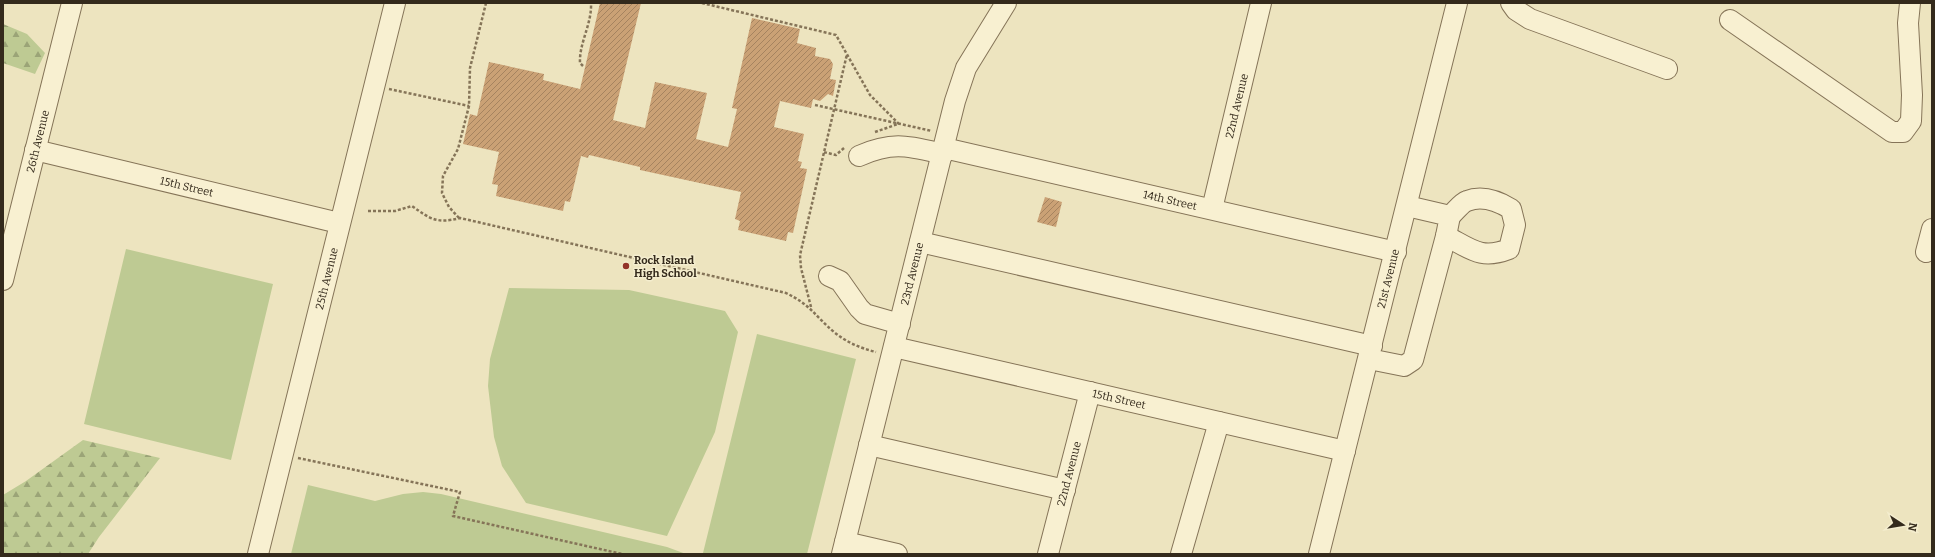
<svg xmlns="http://www.w3.org/2000/svg" width="1935" height="557" viewBox="0 0 1935 557" font-family="Bitter,serif">
<style>
.green{fill:#beca93}
.forest{fill:url(#forest-firs)}
.building{fill:url(#building-hatch)}
.lines{fill:none;stroke-linecap:round;stroke-linejoin:round}
.minor-casing{stroke:#857458;stroke-width:22}
.path{stroke:#857458;stroke-width:2.5;stroke-dasharray:3 2;stroke-linecap:butt}
.minor{stroke:#f8f0d1;stroke-width:20}
.poi-dot{fill:#933329;stroke:#f4edce;stroke-width:1.5}
.labels{text-anchor:middle;stroke-width:3;stroke-linejoin:round;paint-order:stroke}
.street-label{font-size:11px;fill:#342a1c;stroke:#f4edce}
.poi-label{font-size:11px;font-weight:bold;fill:#342a1c;stroke:#f4edce;text-anchor:start}
</style>
<defs>
<pattern id="forest-firs" width="22" height="20" patternUnits="userSpaceOnUse"><rect width="22" height="20" fill="#beca93"/><path d="M5 1l3.5 6h-7zM16 11l3.5 6h-7z" fill="#9ba477"/></pattern>
<pattern id="building-hatch" width="6" height="6" patternUnits="userSpaceOnUse"><rect width="6" height="6" fill="#caa175"/><path d="M-1 1l2-2M0 6l6-6M5 7l2-2" fill="none" stroke="#a5835f"/></pattern>
</defs>
<rect width="100%" height="100%" fill="#ede4bf"/>
<path class="green" d="M126,249L273,284L231,460L84,424Z
M509,288L629,290L725,311L738,332L715,432L667,536L526,503L502,466L494,437L488,386L490,359Z
M757,334L856,359L807,554H709L703,553Z
M308,485L375,501L403,494L423,492L441,494L667,547L686,554H291Z"/>
<path class="forest" d="M3,24L27,34L45,53L35,74L3,63Z
M83,440L160,458L99,537L88,554H3V495L26,481Z"/>
<path class="building" d="M600,3H641L613,120L645,128L655,82L707,93L696,139L728,147L737,109L732,108L752,18L800,29L797,43L816,48L815,56L830,59L833,64L830,79L836,80L833,96L828,94L820,101L813,99L811,108L780,101L774,127L804,134L798,161L802,162L800,168L807,169L793,233L788,232L786,241L738,230L740,221L735,219L741,192L640,170V167L589,155L588,158L581,156L570,202L565,201L563,211L496,196L498,185L492,184L499,152L463,144L470,114L477,116L489,62L544,74L543,80L580,89Z
M1045,197L1062,202L1056,227L1037,222Z"/>
<g class="lines">
<g class="minor-casing">
<g id="minor">
<path d="M1511,3L1516,10L1530,19L1667,69"/>
<path d="M1730,20L1892,132H1903L1911,121L1912,95L1908,23L1910,3"/>
<path id="s1" d="M944,148L1396,252"/>
<path id="s2" d="M35,150L339,223"/>
<path d="M859,156C893,141 908,146 943,154"/>
<path id="s3" d="M1212,209L1261,3"/>
<path d="M1446,236C1471,249 1481,260 1509,249L1515,225L1511,209C1498,201 1482,195 1467,201C1461,203 1455,212 1450,216"/>
<path d="M920,242L1372,346"/>
<path d="M1926,252L1932,229"/>
<path d="M829,276L840,281L859,308L865,314L900,324"/>
<path id="s4" d="M3,280L72,3"/>
<path id="s5" d="M894,347L1345,451"/>
<path d="M1369,359L1404,366L1413,360L1446,236L1450,216L1407,206"/>
<path d="M869,445L1065,490"/>
<path d="M845,542L897,554"/>
<path id="s6" d="M258,554L395,3"/>
<path id="s7" d="M842,554L955,101L966,68L1006,3"/>
<path id="s8" d="M1048,554L1090,392"/>
<path d="M1181,554L1219,422"/>
<path id="s9" d="M1319,554L1457,3"/>
</g>
</g>
<path class="path" d="M702,3L836,35L870,95L899,124
M583,66L580,63C579,43 592,24 591,3
M389,89L469,106
M815,105L932,131
M875,132L898,124
M824,152L836,155L844,148
M368,211H395L412,206C430,219 437,224 460,218L786,293C811,305 815,316 834,332C846,342 860,348 876,352
M459,218L449,207L442,193L443,176L458,149L469,106L470,68L486,3
M811,307L801,268L800,255L847,54
M298,458L460,492L453,516L622,554"/>
<use href="#minor" class="minor"/>
</g>
<circle class="poi-dot" cx="626" cy="266" r="4"/>
<g class="labels">
<g class="street-label">
<text dy="4" stroke="none"><textPath href="#s3" startOffset="106">22nd Avenue</textPath></text>
<text dy="4" stroke="none"><textPath href="#s4" startOffset="143">26th Avenue</textPath></text>
<text dy="4" stroke="none"><textPath href="#s2" startOffset="156">15th Street</textPath></text>
<text dy="4" stroke="none"><textPath href="#s1" startOffset="232">14th Street</textPath></text>
<text dy="4" stroke="none"><textPath href="#s7" startOffset="289">23rd Avenue</textPath></text>
<text dy="4" stroke="none"><textPath href="#s6" startOffset="284">25th Avenue</textPath></text>
<text dy="4" stroke="none"><textPath href="#s9" startOffset="284">21st Avenue</textPath></text>
<text dy="4" stroke="none"><textPath href="#s5" startOffset="231">15th Street</textPath></text>
<text dy="4" stroke="none"><textPath href="#s8" startOffset="83">22nd Avenue</textPath></text>
</g>
<g class="poi-label">
<text x="634" y="264">Rock Island<tspan x="634" dy="13">High School</tspan></text>
</g>
</g>
<rect width="1935" height="557" fill="none" stroke="#342a1c" stroke-width="8"/>
<g transform="translate(1903 525) rotate(102)" stroke="#f4edce" stroke-width="3" paint-order="stroke">
<path d="M0-3L7 15L0 10L-7 15Z" fill="#342a1c"/>
<text y="-6" font-size="11" font-weight="bold" text-anchor="middle" fill="#342a1c">N</text>
</g>
</svg>
